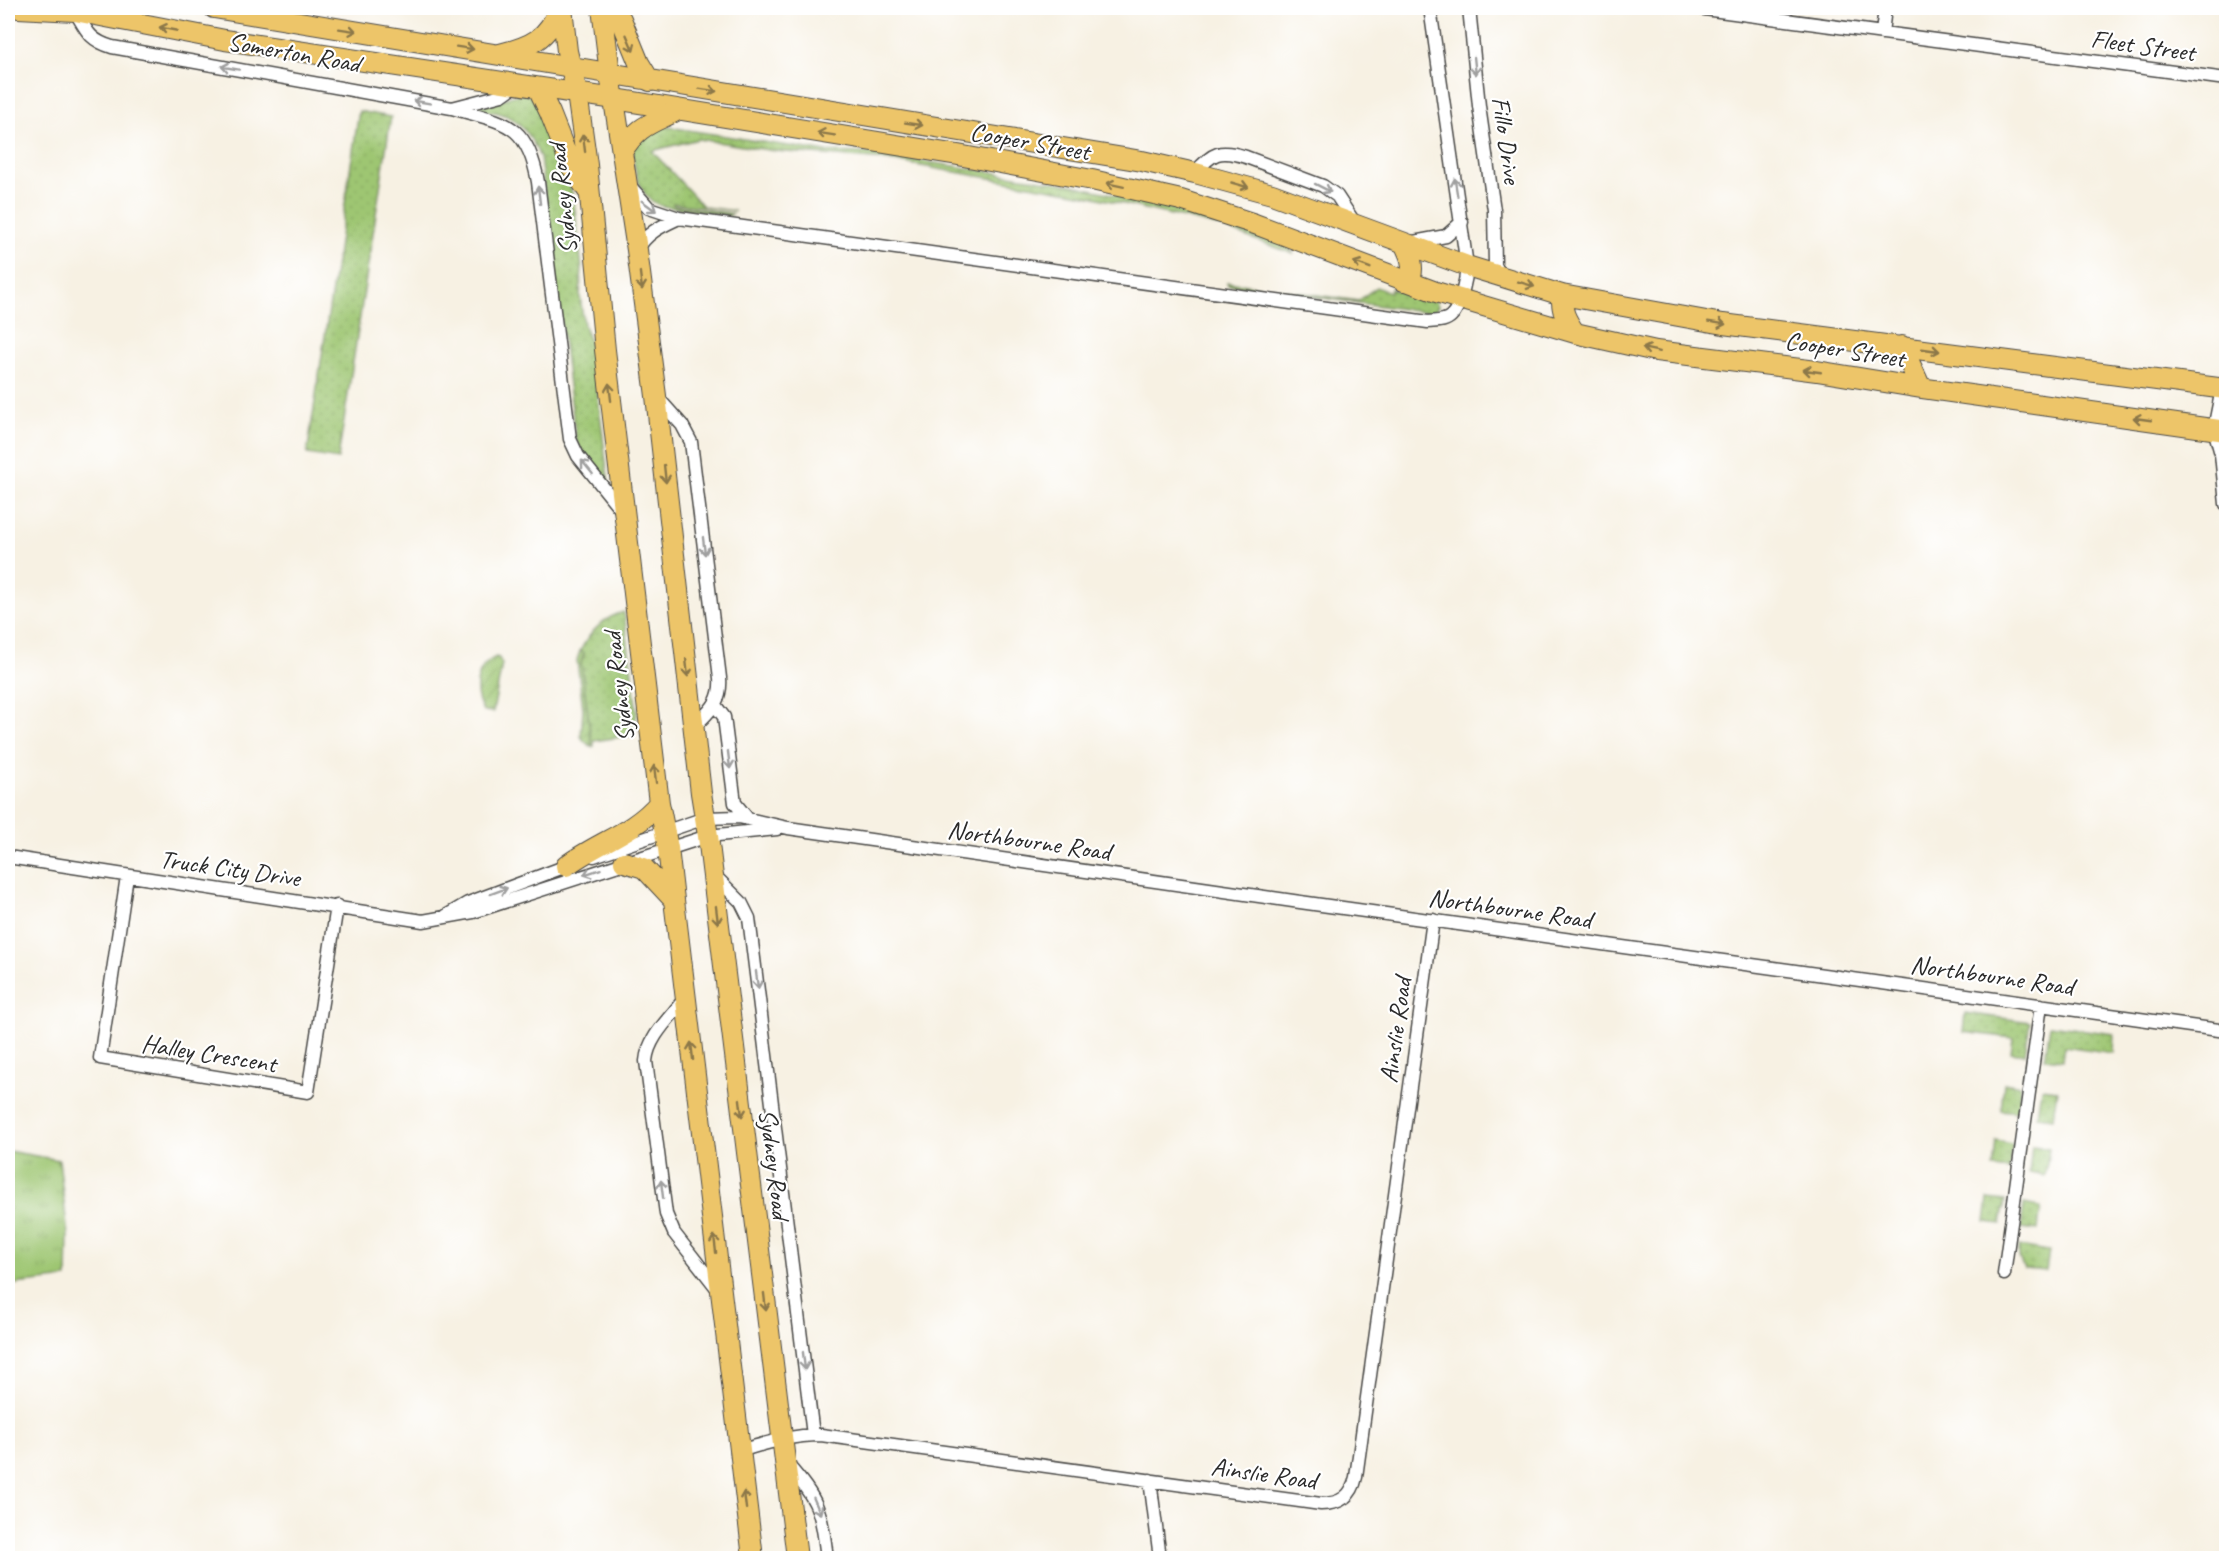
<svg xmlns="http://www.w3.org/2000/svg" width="2234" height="1566" viewBox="0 0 2234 1566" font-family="Caveat,sans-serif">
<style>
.grass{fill:url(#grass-dots);stroke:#64784e;stroke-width:1.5}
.park{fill:url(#park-tufts);stroke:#64784e;stroke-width:1.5}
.garden{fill:url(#garden-furrows);stroke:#64784e;stroke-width:1.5}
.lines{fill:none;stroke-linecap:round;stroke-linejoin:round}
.minor-casing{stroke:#4a4947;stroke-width:15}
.primary-casing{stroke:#4a4947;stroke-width:22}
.trunk-casing{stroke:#4a4947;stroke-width:22}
.minor{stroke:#fff;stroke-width:12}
.primary{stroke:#edc569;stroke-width:20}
.trunk{stroke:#edc569;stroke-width:20}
.oneway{stroke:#8c784a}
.oneway2{stroke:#a0a0a0}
.labels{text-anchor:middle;stroke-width:4.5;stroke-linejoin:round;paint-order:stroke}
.street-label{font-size:26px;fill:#2b2b2b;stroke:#fff}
</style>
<defs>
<pattern id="grass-dots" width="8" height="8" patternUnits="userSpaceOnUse" patternTransform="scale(1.5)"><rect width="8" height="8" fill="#9ec672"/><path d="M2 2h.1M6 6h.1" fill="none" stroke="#88aa63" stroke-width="1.8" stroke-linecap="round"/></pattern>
<pattern id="park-tufts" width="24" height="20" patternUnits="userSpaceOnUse" patternTransform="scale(1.5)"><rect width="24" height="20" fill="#9ec672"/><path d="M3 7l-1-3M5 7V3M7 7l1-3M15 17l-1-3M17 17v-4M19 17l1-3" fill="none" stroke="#88aa63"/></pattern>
<pattern id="garden-furrows" width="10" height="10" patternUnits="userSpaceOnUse" patternTransform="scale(1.5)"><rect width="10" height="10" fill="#9ec672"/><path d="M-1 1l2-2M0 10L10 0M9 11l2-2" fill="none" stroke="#88aa63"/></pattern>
</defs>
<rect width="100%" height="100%" fill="#fff"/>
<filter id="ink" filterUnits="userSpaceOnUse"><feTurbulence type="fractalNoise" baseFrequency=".0167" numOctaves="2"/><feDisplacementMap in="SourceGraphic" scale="12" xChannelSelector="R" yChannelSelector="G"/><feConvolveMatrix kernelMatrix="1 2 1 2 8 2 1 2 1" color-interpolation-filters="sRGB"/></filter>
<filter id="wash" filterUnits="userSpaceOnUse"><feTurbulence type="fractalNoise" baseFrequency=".008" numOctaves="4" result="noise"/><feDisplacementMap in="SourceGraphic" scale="24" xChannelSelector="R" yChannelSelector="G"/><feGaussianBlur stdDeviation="1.35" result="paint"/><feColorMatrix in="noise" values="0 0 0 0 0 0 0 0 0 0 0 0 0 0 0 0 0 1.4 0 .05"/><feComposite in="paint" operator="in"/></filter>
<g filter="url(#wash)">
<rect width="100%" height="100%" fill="#f7f1e3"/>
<path class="grass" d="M519,94L529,95L535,99L551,128L573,196L582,268L580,296L584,325L592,348L609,486L580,451L576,439L540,158C533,139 520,119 499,113C490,111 480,112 471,109Z
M359,111L391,117L338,459L307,454Z
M663,126L827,152L872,153L1073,185L1174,208L1286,245L1294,254L1218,226L1086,195L887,160L775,151L698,139L652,151L704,207L735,211L673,203V205L732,214L729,216L662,206C637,199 632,162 633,140Z
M1227,282L1358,301L1376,287L1390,292L1391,289L1423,296L1436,301L1438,306L1434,312H1426L1228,285Z
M624,612L637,712L634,735L594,741V746L592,747L581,663L584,653L580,651C590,632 603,617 624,612Z
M1965,1013L2030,1022L2025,1054L2011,1052L2013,1038L1963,1032Z
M2050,1025L2114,1034L2113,1053L2064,1046L2062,1060L2045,1058Z
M2004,1083L2021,1086L2017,1112L2001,1110Z
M2041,1088L2057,1090L2053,1118L2037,1116Z
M1996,1141L2012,1144L2009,1170L1993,1168Z
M2032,1146L2049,1148L2045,1176L2029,1173Z
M1988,1199L2005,1201L2001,1224L1985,1222Z
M2024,1204L2041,1207L2038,1230L2021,1228Z
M2019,1246L2049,1251L2046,1271L2024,1269L2019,1257Z"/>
<path class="park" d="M8,1151L59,1160L68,1235L67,1278L8,1285Z"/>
<path class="garden" d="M580,651L584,653L581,663L592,747L584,741L581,736L583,709L577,660Z
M496,657L499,658L502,664L493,712L483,711C473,692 474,667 496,657Z"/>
</g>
<g filter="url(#ink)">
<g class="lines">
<g class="minor-casing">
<path id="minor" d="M1469,8L1479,106L1494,210L1495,265L1501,276
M1697,8L2226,79
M75,11C87,31 89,40 112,47L452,108L502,95L516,85
M1882,33L1885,8
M452,108C504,123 527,121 538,182L570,439L578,456L623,512
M1195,173C1212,152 1220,149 1246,157L1323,186L1337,196L1356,225
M629,185L649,208L679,218L1428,322C1436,321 1445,322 1451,316C1461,307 1466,279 1467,266L1430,8
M1408,243L1446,236L1462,222
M637,250C647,232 662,226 679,218
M2222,389L2214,429L2221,454L2226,504
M657,397L682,425L691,442L720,678C722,703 709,711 693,728
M715,705L724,717L735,803L748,819
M594,856L705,818L739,817L788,828L1300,902L2226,1031
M8,857L423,921L473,912L708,836L777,829
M127,876L100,1058L308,1092L337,906
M715,876L741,902L749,918L813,1435
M446,916L468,903L572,864
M685,998C671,1017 648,1037 646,1061L666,1214L674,1233L720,1292
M2004,1274L2041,1005
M739,1451C767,1443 792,1435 821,1435L1321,1504C1341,1504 1352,1496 1356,1477L1433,920
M786,1463C819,1501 821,1509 827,1558
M1150,1480L1160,1558"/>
</g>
<g class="primary-casing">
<path id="primary" d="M18,8L75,11L225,40L615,99L958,155L1092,180L1181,200L1255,224L1436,292L1575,333L1656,351L1817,371L1921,388L2226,431
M214,8L1142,161L1195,173L1272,194L1467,266L1562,295L1723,324L2226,389
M1404,243C1410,255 1414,264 1411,277L1404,281
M1562,295C1561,311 1566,320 1575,333
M1902,346L1921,388"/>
</g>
<g class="trunk-casing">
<path id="trunk" d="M562,8L567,51L577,93L587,165L605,350L659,803L668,848L674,900L753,1558
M602,8L610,74L637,250L656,396L701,793L708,836L797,1558
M608,8L621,19L639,63L650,81
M500,54C532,46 547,39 560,8
M538,88L550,113L571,166L588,191
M622,152C638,125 651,124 678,110
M624,862L644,868L674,900
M566,866C596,843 634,833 659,803"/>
</g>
<use href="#minor" class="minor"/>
<use href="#primary" class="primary"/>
<use href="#trunk" class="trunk"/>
</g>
<defs><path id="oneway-shaft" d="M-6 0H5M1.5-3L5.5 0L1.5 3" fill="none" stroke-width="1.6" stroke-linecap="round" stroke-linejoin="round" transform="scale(1.5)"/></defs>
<g class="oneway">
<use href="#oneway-shaft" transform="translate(168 29) rotate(-169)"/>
<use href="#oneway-shaft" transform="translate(348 30) rotate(9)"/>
<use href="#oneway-shaft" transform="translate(630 43) rotate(67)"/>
<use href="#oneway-shaft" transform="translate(465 48) rotate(9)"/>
<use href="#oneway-shaft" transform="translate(708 90) rotate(9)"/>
<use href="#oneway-shaft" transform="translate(914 124) rotate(9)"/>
<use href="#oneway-shaft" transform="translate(826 134) rotate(-171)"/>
<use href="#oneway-shaft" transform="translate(584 143) rotate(-97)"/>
<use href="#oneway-shaft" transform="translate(1115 185) rotate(-168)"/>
<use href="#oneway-shaft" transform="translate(1240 185) rotate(16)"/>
<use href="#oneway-shaft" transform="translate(1362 265) rotate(-159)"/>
<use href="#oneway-shaft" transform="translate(641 281) rotate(83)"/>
<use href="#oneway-shaft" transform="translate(1526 284) rotate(17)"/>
<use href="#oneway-shaft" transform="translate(1717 323) rotate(9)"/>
<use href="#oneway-shaft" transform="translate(1651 350) rotate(-168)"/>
<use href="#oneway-shaft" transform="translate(1931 350) rotate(8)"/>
<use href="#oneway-shaft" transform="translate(1812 371) rotate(-172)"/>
<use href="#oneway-shaft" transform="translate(610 392) rotate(-97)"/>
<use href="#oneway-shaft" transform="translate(2142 419) rotate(-172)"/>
<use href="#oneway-shaft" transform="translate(665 474) rotate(84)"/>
<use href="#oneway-shaft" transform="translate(687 668) rotate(84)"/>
<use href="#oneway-shaft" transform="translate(655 774) rotate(-97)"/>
<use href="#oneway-shaft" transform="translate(717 915) rotate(83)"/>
<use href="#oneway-shaft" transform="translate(692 1051) rotate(-97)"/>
<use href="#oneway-shaft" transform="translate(741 1108) rotate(83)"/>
<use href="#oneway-shaft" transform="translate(715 1244) rotate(-97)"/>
<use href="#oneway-shaft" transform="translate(765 1302) rotate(83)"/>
<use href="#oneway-shaft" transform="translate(745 1500) rotate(-97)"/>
</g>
<g class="oneway2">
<use href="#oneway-shaft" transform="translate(1475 66) rotate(84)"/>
<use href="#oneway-shaft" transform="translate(230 68) rotate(-170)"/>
<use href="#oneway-shaft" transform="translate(422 102) rotate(-170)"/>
<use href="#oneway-shaft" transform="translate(1456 187) rotate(-99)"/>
<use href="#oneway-shaft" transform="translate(1323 188) rotate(27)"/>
<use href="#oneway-shaft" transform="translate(539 195) rotate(-97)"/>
<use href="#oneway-shaft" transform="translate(649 206) rotate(36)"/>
<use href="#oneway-shaft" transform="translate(587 467) rotate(-129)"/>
<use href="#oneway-shaft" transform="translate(704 546) rotate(83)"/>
<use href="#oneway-shaft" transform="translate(729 760) rotate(83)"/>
<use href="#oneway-shaft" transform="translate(592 872) rotate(162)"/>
<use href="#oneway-shaft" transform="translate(499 891) rotate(-20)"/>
<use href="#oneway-shaft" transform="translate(757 980) rotate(83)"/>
<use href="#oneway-shaft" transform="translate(662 1189) rotate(-97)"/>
<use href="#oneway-shaft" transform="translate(804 1361) rotate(83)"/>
<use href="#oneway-shaft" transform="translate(817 1506) rotate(67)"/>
</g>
</g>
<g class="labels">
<g class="street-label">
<text transform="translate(2143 45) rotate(8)" y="9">Fleet Street</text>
<text transform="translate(294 52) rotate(10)" y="9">Somerton Road</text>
<text transform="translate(1507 140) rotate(82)" y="9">Fillo Drive</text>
<text transform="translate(1030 141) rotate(10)" y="9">Cooper Street</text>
<text transform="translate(562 199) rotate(-96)" y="9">Sydney Road</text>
<text transform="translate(1845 349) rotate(9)" y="9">Cooper Street</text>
<text transform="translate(618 687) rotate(-97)" y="9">Sydney Road</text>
<text transform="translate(1029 840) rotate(8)" y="9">Northbourne Road</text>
<text transform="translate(230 868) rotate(8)" y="9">Truck City Drive</text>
<text transform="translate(1510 908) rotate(8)" y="9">Northbourne Road</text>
<text transform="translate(1992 975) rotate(8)" y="9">Northbourne Road</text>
<text transform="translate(1395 1030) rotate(-82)" y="9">Ainslie Road</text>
<text transform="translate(209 1053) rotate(9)" y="9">Halley Crescent</text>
<text transform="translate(775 1164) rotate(83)" y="9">Sydney Road</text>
<text transform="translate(1264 1473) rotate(8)" y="9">Ainslie Road</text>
</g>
</g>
<rect width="2234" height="1566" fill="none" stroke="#fff" stroke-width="30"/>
</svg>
